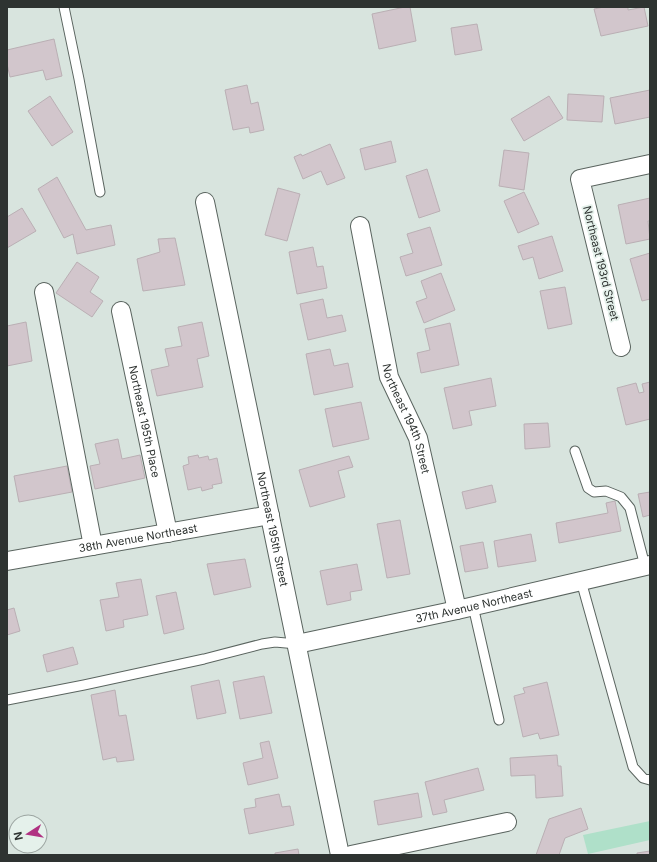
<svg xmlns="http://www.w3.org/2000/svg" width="657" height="862" viewBox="0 0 657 862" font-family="Inter,sans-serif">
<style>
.green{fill:#afe0c9}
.building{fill:#d2c6cc;stroke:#baafb4}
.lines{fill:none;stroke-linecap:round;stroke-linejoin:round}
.lane-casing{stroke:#5a645f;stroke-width:11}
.street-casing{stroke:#5a645f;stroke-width:20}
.lane{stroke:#fff;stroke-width:9}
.street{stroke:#fff;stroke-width:18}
.labels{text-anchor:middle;stroke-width:3.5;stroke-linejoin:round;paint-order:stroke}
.street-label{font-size:11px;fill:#2e3331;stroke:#e5f1eb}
</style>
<rect width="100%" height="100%" fill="#d8e4de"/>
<path class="green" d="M650,821V840L588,854L583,835Z"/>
<path class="building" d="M405,7H410L416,41L379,49L372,14Z
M604,7H628V10L644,7L648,26L601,36L594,9Z
M477,24L482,50L455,55L451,28Z
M54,39L62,76L46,80L43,70L10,77L7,64V50Z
M247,85L251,104L258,102L264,130L250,133L249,127L233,130L225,90Z
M650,90V117L615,124L610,98Z
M568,94L604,96L602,122L567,120Z
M50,96L73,132L52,146L28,111Z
M549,96L563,118L524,141L511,119Z
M391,141L396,162L365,170L360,149Z
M330,144L345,178L327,185L321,171L303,179L294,157L301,154L302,156Z
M504,150L529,153L524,190L499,186Z
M427,169L440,211L419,218L406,176Z
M57,177L86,230L111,225L115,245L77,254L73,234L64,238L38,189Z
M278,188L300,194L287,241L265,235Z
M524,192L539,224L518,233L504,201Z
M650,198V221H648L650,239L626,244L618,205Z
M22,208L36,231L7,248V217Z
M430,227L442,265L406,276L400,257L413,253L407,234Z
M552,236L563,271L539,279L533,257L523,260L518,246Z
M175,238L185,285L143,291L137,259L160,252L158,239Z
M313,247L317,267L323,266L327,288L297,294L289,252Z
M650,253V299L642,301L630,259Z
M77,262L99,277L90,292L103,301L92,317L56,293Z
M441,273L455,310L424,323L416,302L427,298L421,281Z
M565,287L572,324L548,329L540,291Z
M323,299L327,318L342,315L346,331L308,340L300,304Z
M26,322L32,361L7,366V326Z
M202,322L209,356L197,359L203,387L157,396L151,370L169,366L165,349L182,346L178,327Z
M450,323L459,365L421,373L417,353L430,350L425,329Z
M330,349L334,366L348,363L353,387L314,395L306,354Z
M491,378L496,406L469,411L472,425L453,429L444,388Z
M650,382V419L626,425L617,388L636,383L639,393L644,392L642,384Z
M361,402L369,439L333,447L325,409Z
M548,423L550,447L525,449L524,424Z
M118,439L122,459L140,455L145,478L95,489L90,466L100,464L95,444Z
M198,455L199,458L208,456L209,460L217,458L222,483L212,485L213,488L202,491L201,487L188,490L183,466L189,464L188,457Z
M349,456L353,467L338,471L345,497L310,507L299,470Z
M67,466L72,492L19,502L14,476Z
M492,485L496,502L466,509L462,492Z
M650,492V515L643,517L638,494Z
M615,501L621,531L559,543L556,523L608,513L606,503Z
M400,520L410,574L387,578L377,524Z
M531,534L536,561L498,567L494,541Z
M483,542L488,568L465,572L460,546Z
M245,559L251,587L214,595L207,564Z
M357,564L362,590L350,592L351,600L327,605L320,571Z
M141,579L148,615L123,620L124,627L106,631L100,600L119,597L116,583Z
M176,592L184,629L164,634L156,596Z
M14,608L20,631L7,635V610Z
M73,647L78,664L47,672L43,655Z
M264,676L272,713L240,719L233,682Z
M219,680L226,713L197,719L191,686Z
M547,682L559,735L540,739L538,733L523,737L514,696L525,693L523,688Z
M115,690L119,716L126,715L134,760L117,762L116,757L103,760L91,695Z
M269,741L278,778L248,785L243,763L263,758L260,743Z
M557,755L558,766H561L563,796L536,798L535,775L511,776L510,758Z
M478,768L484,790L444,800L447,812L433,815L425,782Z
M418,793L422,817L378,825L374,801Z
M279,794L282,807L290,806L294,825L249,834L244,809L256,807L255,799Z
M581,808L588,829L565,838L559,855H536L549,819Z
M298,849L299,855H275V853Z
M650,851V855H637V853Z"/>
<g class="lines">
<g class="lane-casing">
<path id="lane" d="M64,7L79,79L100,192
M575,451L588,488L594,492L606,491L621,497L630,508L645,566
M581,581L633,767L643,778L650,780
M473,606L499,720
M7,700L84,685L204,659L262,644L275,642L297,644"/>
</g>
<g class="street-casing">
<g id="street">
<path id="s1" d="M205,202L340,855"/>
<path id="s2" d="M360,226L389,377L418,438L457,610"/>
<path d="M44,292L93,546"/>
<path id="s3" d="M121,311L168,533"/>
<path d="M621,347L580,179L650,164"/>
<path id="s4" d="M7,561L270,515"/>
<path id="s5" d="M297,644L457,610L650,565"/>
<path d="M351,855L507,822"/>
</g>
</g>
<use href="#lane" class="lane"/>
<use href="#street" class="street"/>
</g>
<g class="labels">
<g class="street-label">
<text transform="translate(601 263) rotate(76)" y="4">Northeast 193rd Street</text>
<text dy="4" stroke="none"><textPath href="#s2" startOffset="199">Northeast 194th Street</textPath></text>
<text dy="4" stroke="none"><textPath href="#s3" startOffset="113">Northeast 195th Place</textPath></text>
<text dy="4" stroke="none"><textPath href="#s1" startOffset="334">Northeast 195th Street</textPath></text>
<text dy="4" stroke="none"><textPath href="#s4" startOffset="133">38th Avenue Northeast</textPath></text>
<text dy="4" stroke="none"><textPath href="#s5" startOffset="181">37th Avenue Northeast</textPath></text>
</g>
</g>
<rect width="657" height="862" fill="none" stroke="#2e3331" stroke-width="16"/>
<g transform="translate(28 834) rotate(258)"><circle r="19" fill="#e5f1eb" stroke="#9ca5a1"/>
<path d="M0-3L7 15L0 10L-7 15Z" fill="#b03282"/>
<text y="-6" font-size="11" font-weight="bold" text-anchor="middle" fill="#2e3331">N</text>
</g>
</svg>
